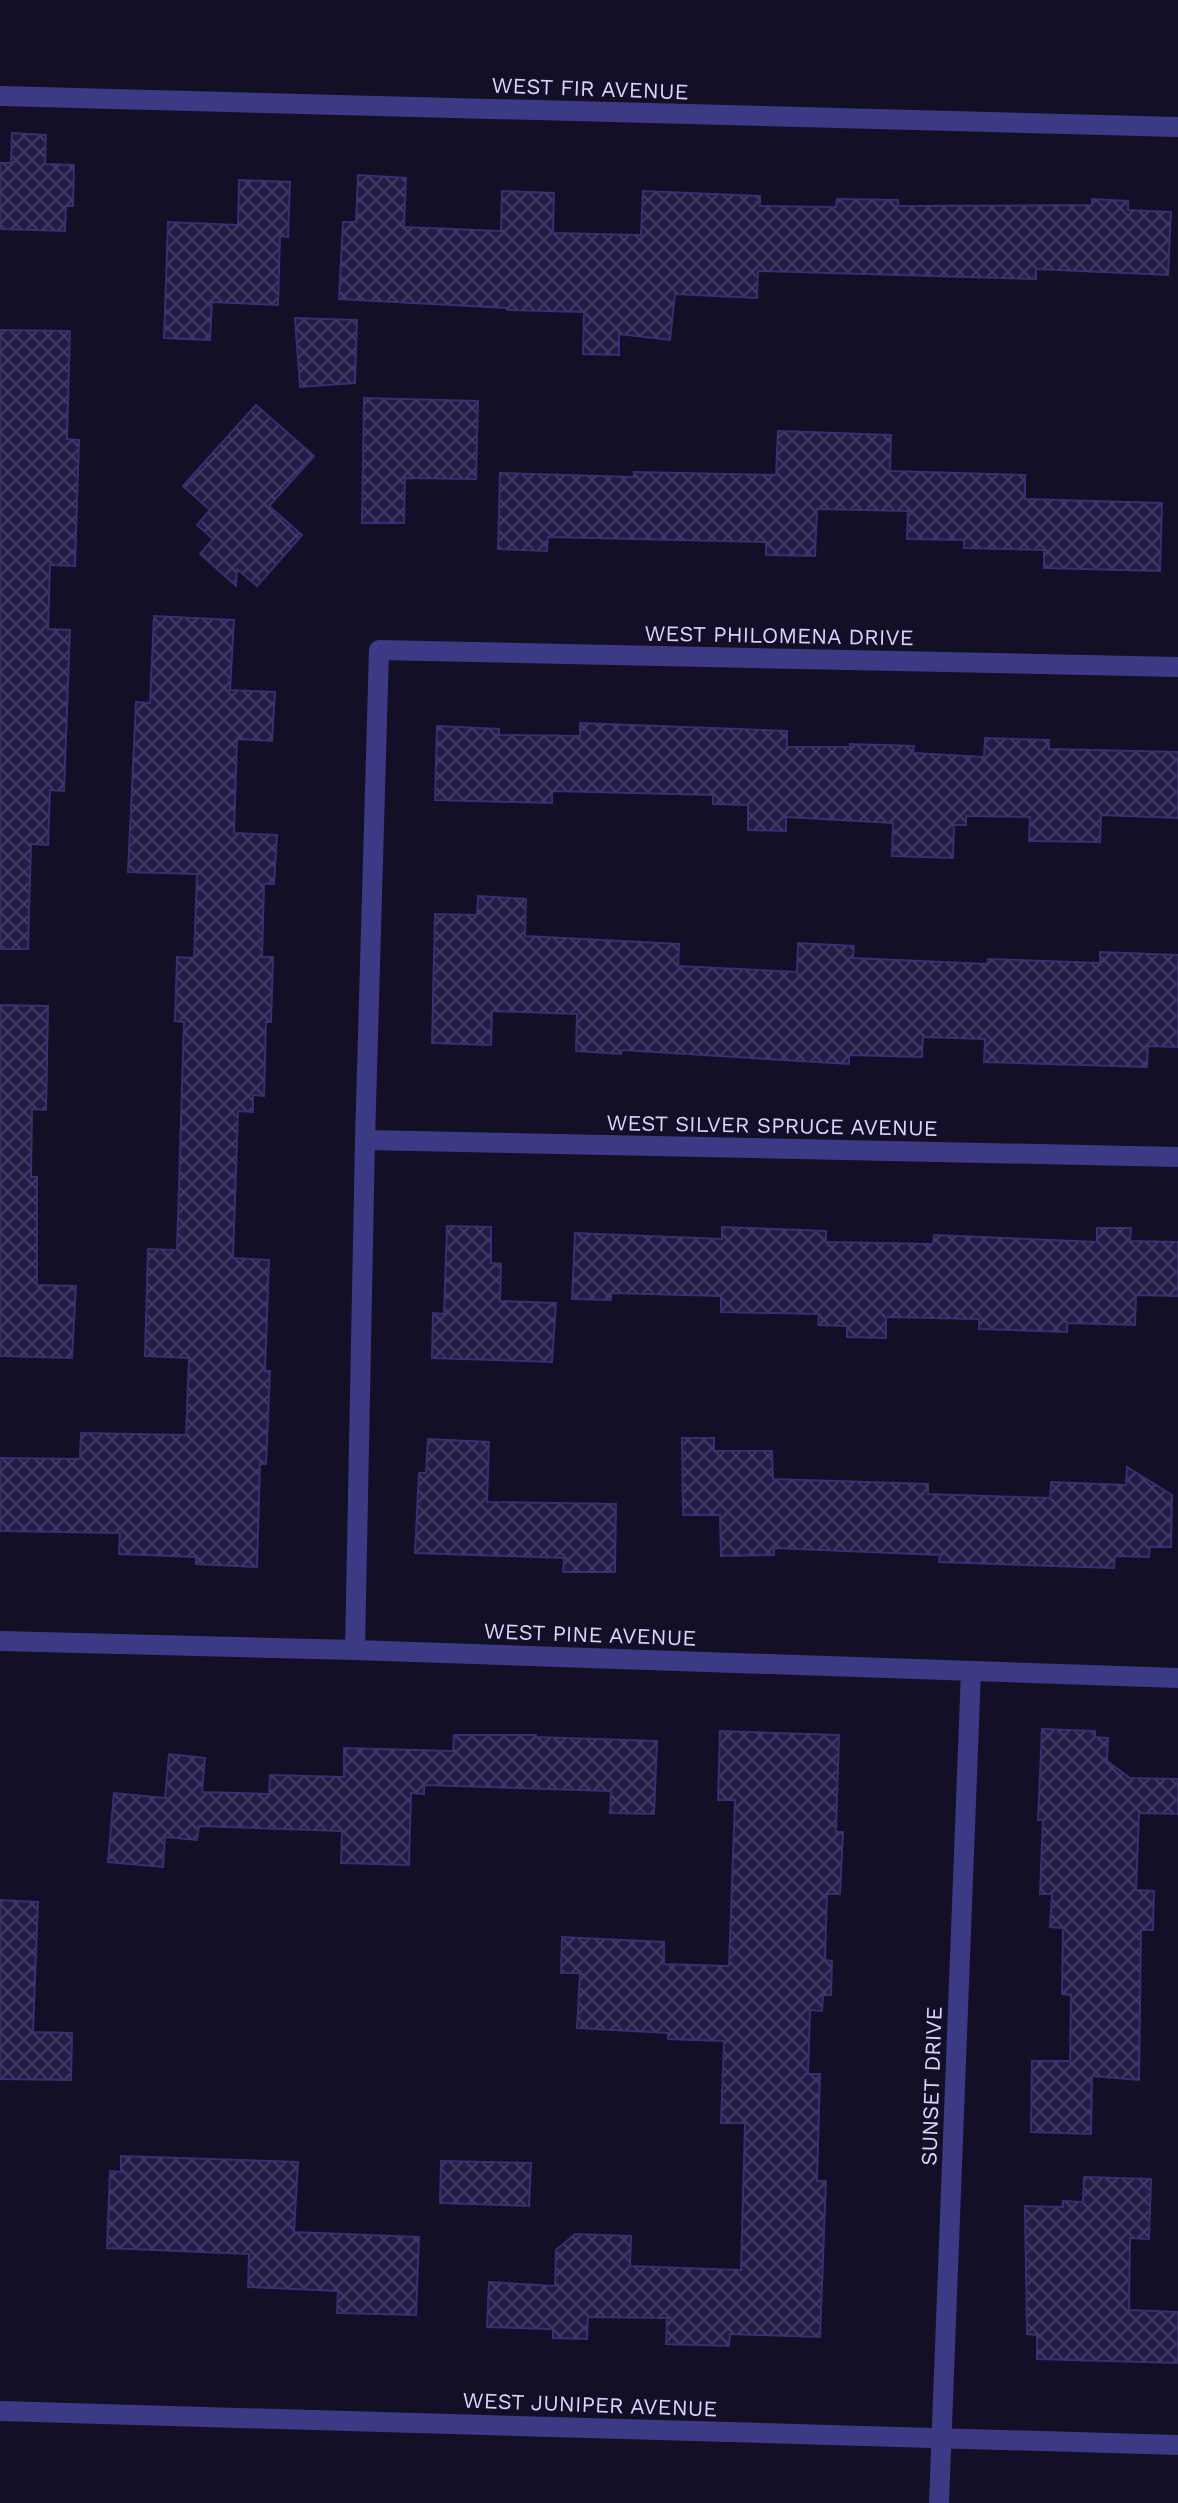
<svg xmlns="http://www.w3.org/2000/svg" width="1178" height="2503" viewBox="0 0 1178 2503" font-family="'Work Sans',sans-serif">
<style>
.building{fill:url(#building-cross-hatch);stroke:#3b2d73;stroke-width:2}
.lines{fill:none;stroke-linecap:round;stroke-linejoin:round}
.minor{stroke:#3d3a85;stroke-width:20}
.labels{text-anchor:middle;stroke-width:6;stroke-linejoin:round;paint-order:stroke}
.street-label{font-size:22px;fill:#d9d4ff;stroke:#130f26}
</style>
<defs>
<pattern id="building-cross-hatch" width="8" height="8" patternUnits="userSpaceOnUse" patternTransform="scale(2)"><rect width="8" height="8" fill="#241b47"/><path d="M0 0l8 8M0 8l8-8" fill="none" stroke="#433b63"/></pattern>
</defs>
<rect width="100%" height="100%" fill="#130f26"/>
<path class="building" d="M12,133L46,135L45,164L74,165L73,206H66L65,231L0,229V163H11Z
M358,175L406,178L404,227L501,231L502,191L554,193L553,233L641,235L643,191L760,196V206L836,207L837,199L898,200V206L1092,205V199L1128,201V210L1171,212L1168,275L1036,269V279L758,271L757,298L675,294L670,340L619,334V355L583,354L584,312L507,310V308L339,299L343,222H356Z
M239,180L290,182L288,237L280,236L278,305L212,302L210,340L164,338L168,222L238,225Z
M295,318L357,320L355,383L300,387Z
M0,330L70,331L67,439L79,440L75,566L50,565L48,629L70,630L64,791L50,790L48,845L31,844L28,949H0Z
M364,398L478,401L476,479L405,478L404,523H362Z
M256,405L314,456L269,506L302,535L257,586L237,569L236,586L200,554L213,539L197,525L210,510L183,486Z
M778,431L891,435L890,471L1025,475V499L1162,503L1160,571L1044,568V550L964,548V540L907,539L908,511L817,509L815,556L766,555V542L548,537L547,551L498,549L500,473L634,477V472L776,475Z
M154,616L234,620L230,690L275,692L272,741L237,739L234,833L277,835L274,884H264L262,957H273L271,1022H266L264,1096L253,1095V1112L238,1111L233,1258L269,1260L265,1371H270L266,1464H260L257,1567L196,1564V1557L119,1554L120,1533L0,1531V1458L80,1459L81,1433L186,1435L189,1358L145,1356L148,1249L177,1250L184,1022L175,1021L177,957L194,958L197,874L128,872L136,702L150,703Z
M580,723L787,731V747H850V744L914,746L913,753L984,757L985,738L1049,740V749L1178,752V818L1101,815L1100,842L1029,841L1030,817L966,816V825H954L953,858L892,856L893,823L786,817V831L748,830V805L713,804V795L552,791V803L435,800L437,726L499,729V735L580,736Z
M478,896L526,899L525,936L679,944L678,966L797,972L798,943L854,946L853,958L987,964L988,959L1100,963V952L1178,955V1047L1148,1046L1147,1067L984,1062L985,1039L923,1037L922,1057L849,1055V1064L622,1050L621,1054L576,1051L577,1014L492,1011L491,1045L432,1043L435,914L477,915Z
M0,1005L48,1006L46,1110L32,1109L31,1177H37V1285L76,1286L72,1358L0,1356Z
M447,1226L491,1227V1263L501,1264L500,1301L556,1303L552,1362L432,1358L433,1313L444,1314Z
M722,1227L826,1231V1242L933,1244L934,1235L1097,1242V1228H1131L1130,1241L1178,1242V1296L1136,1295L1135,1325L1067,1323V1332L979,1329V1319L886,1317V1338L847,1337V1326L818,1325L819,1314L721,1312V1296L611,1293V1300L572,1299L575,1233L722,1239Z
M682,1438H714V1451H772L773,1479L928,1484V1494L1050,1498L1051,1482L1126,1485L1127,1467L1172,1495L1171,1547H1150L1149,1557L1115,1556L1114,1568L939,1562L940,1555L774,1548V1555L721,1556L720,1515H683Z
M428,1439L489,1442L487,1502L616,1504L615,1572H563L564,1558L415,1553L419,1473H426Z
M1042,1729L1095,1731V1737L1108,1738L1107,1761L1130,1778L1178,1779V1814L1139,1813L1136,1890L1154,1891L1153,1930H1141L1139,2080L1092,2076L1091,2134L1031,2132L1032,2061H1070L1071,1995L1062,1994L1063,1928L1050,1927L1052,1894H1040L1043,1820H1038Z
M720,1731L839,1735L836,1832H843L840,1894H827L825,1960L832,1961L831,1995H823L822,2011L810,2010L808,2074H820L817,2181H826L820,2337L730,2334L729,2346L666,2344L667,2318L588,2317L587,2339L553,2338V2329L487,2327L489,2282L555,2286L556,2250L575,2234L631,2236L630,2266L741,2270L745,2123H721L724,2041L668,2039V2033L577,2028L580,1973H561L562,1937L664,1942V1964L729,1966L735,1800H718Z
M454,1735H536V1737L657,1741L654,1814L610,1813L611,1791L424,1785V1794L411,1793L409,1865L341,1863L342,1831L199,1826L197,1840L165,1837L163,1867L108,1862L114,1793L165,1798L169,1754L205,1758L202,1792L269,1794L270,1775L344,1777V1748L453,1751Z
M0,1900L38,1902L33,2032L72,2033L71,2080L0,2079Z
M121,2156L298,2162L294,2232L419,2237L416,2315L337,2313L338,2291L248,2287L249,2254L107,2248L110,2171L121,2172Z
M441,2161L531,2163L529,2206L440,2203Z
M1084,2177L1151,2179L1149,2239L1130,2238L1129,2310L1178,2312V2363L1037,2359V2335L1027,2334L1025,2206L1063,2207V2201L1083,2202Z"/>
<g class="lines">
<path class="minor" d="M0,96L1178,127
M365,1140L1178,1157
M0,1641L355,1650L1178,1678
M355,1650L365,1140L379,650L1178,667
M0,2411L1178,2445
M939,2503L971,1671"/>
</g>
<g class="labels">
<g class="street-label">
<text transform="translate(590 88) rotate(2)" y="8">WEST FIR AVENUE</text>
<text transform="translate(779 635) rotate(1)" y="8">WEST PHILOMENA DRIVE</text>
<text transform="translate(772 1125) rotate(1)" y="8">WEST SILVER SPRUCE AVENUE</text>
<text transform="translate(590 1634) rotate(2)" y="8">WEST PINE AVENUE</text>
<text transform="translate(931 2086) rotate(-88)" y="8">SUNSET DRIVE</text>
<text transform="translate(590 2404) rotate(2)" y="8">WEST JUNIPER AVENUE</text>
</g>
</g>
</svg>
